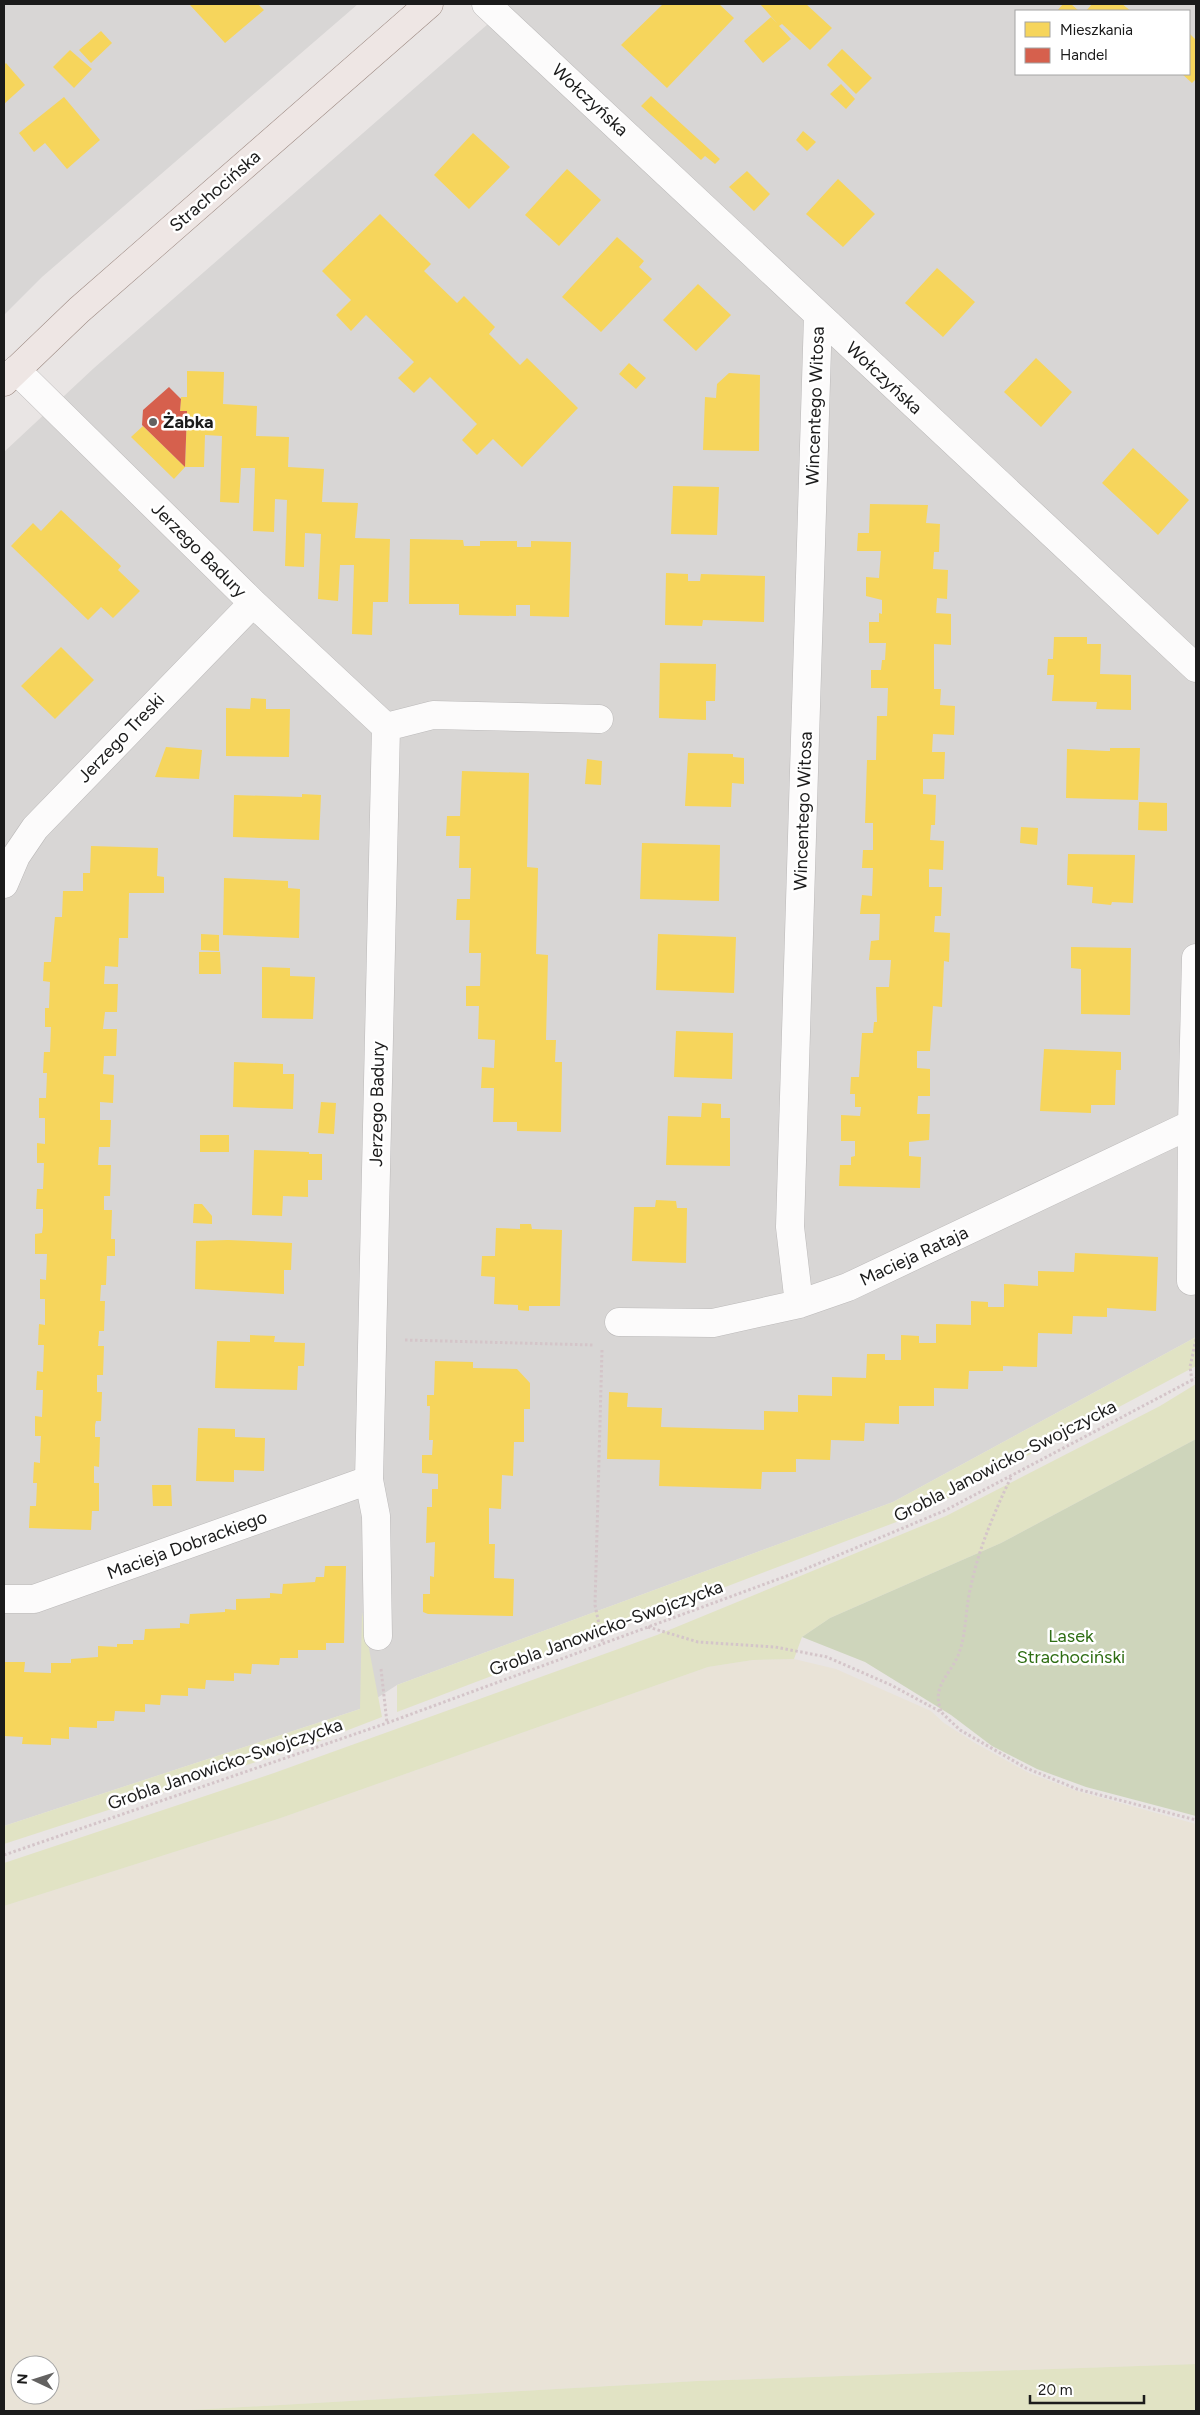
<svg xmlns="http://www.w3.org/2000/svg" width="1200" height="2415" viewBox="0 0 1200 2415" font-family="Figtree,sans-serif">
<style>
.residential{fill:#d8d6d5;fill-rule:evenodd}
.farmland{fill:#e9e3d7;fill-rule:evenodd}
.grass{fill:#e1e3c4}
.forest{fill:#ced5bb}
.homes{fill:#f6d55c}
.shops{fill:#d6604d}
.lines{fill:none;stroke-linecap:round;stroke-linejoin:round}
.minor-casing{stroke:#bbb9b9;stroke-width:29}
.major-casing{stroke:#9d8a83;stroke-width:29}
.path{stroke:#d4c5c9;stroke-width:3;stroke-dasharray:2.5 2.5;stroke-linecap:butt}
.minor{stroke:#fcfbfb;stroke-width:28}
.major{stroke:#eee6e4;stroke-width:28}
.poi-dot{fill:#636261;stroke:#fff;stroke-width:2}
.labels{text-anchor:middle;stroke-width:5;stroke-linejoin:round;paint-order:stroke}
.street-label{font-size:18px;fill:#1b1b1b;stroke:#fff}
.poi-label{font-size:18px;font-weight:bold;fill:#1b1b1b;stroke:#fff;text-anchor:start}
.park-label{font-size:18px;fill:#2f6e14;stroke:#fff}
</style>
<rect width="100%" height="100%" fill="#e9e5e4"/>
<path class="residential" d="M4,4H358L42,277L4,315Z
M511,4H1196V1337L893,1502L397,1685L360,1709L4,1826V452L94,368ZM1016,11H1189V74H1016Z"/>
<path class="farmland" d="M794,1659L836,1669L931,1711L944,1723L975,1743L1029,1773L1077,1791L1196,1824V2364L697,2381L174,2411H4V1906L278,1819L708,1667L753,1660ZM20,2365H50V2395H20Z"/>
<path class="grass" d="M1196,1337V1366L920,1513L397,1712V1685L893,1502Z
M1196,1384V1439L1001,1543L830,1618L802,1637L794,1659L753,1660L708,1667L278,1819L4,1906V1863L274,1773L657,1635L946,1516L1160,1406Z
M362,1612L382,1717L317,1742L4,1844V1826L360,1709Z
M1196,2364V2411H174L697,2381Z"/>
<path class="forest" d="M1196,1439V1816L1086,1787L1037,1769L992,1746L951,1715L865,1662L802,1637L830,1618L1001,1543Z"/>
<path class="homes" d="M191,4H258L264,10L225,43L190,5Z
M663,4H719L734,18L667,88L621,45Z
M760,4H806L832,28L810,50L782,24L779,26L791,39L763,63L744,41L771,17L777,23Z
M1063,4H1071L1079,11H1057Z
M1092,4H1122L1131,11H1086Z
M101,31L112,43L91,63L79,50Z
M1189,33L1196,40V79L1192,83L1182,74H1189Z
M842,49L872,78L856,94L827,65Z
M70,50L92,69L74,88L53,67Z
M6,63L25,85L4,104V65Z
M841,84L855,99L846,109L830,94Z
M651,96L720,159L715,164L705,156L701,160L641,106Z
M64,97L100,140L67,169L45,143L34,152L19,133Z
M803,131L816,142L807,151L796,140Z
M473,133L510,167L469,209L434,175Z
M567,169L601,200L559,246L525,215Z
M747,171L770,194L754,211L729,187Z
M838,179L875,214L843,247L806,214Z
M380,214L431,264L424,271L457,303L464,296L495,327L489,334L520,365L527,358L578,408L522,467L493,439L477,455L462,440L477,424L430,377L414,393L398,378L414,362L366,315L351,331L336,315L351,300L322,271Z
M617,237L644,261L639,267L652,279L601,332L562,297Z
M937,268L975,302L943,337L905,303Z
M698,284L731,315L696,351L663,320Z
M1036,358L1072,392L1041,427L1004,392Z
M629,363L646,378L636,389L619,374Z
M187,371L224,372L223,404L257,406L256,436L289,437L288,467L324,469L322,502L358,503L355,538L390,539L388,602H373L372,635L352,634L354,565H340L338,601L318,599L321,534L305,533L304,567L285,566L287,500L275,499L274,532L253,531L255,468H241L239,503L220,502L222,436L205,435L204,467H185L187,411H180L181,397H187Z
M729,373L760,375L759,451L703,450L705,397L716,398L717,384Z
M143,426L185,467L174,479L131,437Z
M1133,448L1171,483L1168,487L1171,483L1189,500L1158,535L1102,483Z
M673,486L719,487L717,535L671,534Z
M870,504L928,505L926,523L940,524L939,552H934L933,569L948,570L947,599L937,598L936,613L951,614V645L934,644V689H941L940,705L955,706L954,735L933,734L932,752H945L944,779H923V794L936,795L935,825H931L930,840L944,841L943,870L929,869V887H942L941,916H935L934,932L950,933L949,962L944,961L942,1007L933,1006L930,1051H917V1068L930,1069V1096H918L917,1114H930L929,1140L909,1142V1156L921,1157L920,1188L839,1186L840,1165H851V1157L855,1156V1141H841V1115L860,1116L861,1107H855V1094H850L851,1077H859L862,1033H873L874,1022H877L876,987H889L891,960H869L871,941L879,940L880,914H860L862,895L872,896L873,868H862L863,850H873V823H865L867,760H876L877,716H887L888,688H871V670H881L882,660H885L886,643H869V622H879V613L882,614V600L866,596V577L879,578L881,551H857L858,533H869Z
M61,510L121,566L118,570L140,591L113,618L101,607L88,620L11,546L33,523L41,531Z
M410,539L463,540L464,546H480V541H517V547H531V541L571,542L569,617L530,616V605H516V616L459,615V604H409Z
M666,573L688,574V581H700L701,574L765,576L764,622L703,620L702,626L665,625Z
M1054,637H1087V644H1101L1100,674L1131,675V710L1096,709L1097,702L1052,701L1054,675H1047L1048,659H1053Z
M61,647L94,680L55,719L21,686Z
M660,663L716,664L715,701H706V720L659,718Z
M251,698L266,699V709H290L289,757L226,756V708L250,709Z
M166,747L202,750L199,779L155,777Z
M1110,748H1140L1138,800L1066,798L1067,749L1107,751H1110Z
M688,753L733,754V757L744,758V784L732,783L731,807L685,806Z
M587,759L602,761L601,785L585,784Z
M462,771L529,773L527,867L538,868L536,954L548,955L546,1040H556L555,1062H562L561,1132L517,1131V1122H493L494,1088H481L482,1067L494,1068L495,1040L478,1039L479,1006H466V986H480L481,953H469L470,920H456L457,899H470L471,868H459L460,836H446L447,816H460Z
M302,794L321,795L319,840L233,837L234,795L302,797Z
M1139,802L1167,803V831L1138,830Z
M1021,827L1038,828L1037,845L1020,843Z
M642,843L720,845L719,901L640,899Z
M91,846L158,848L157,876L164,877V893H129L128,938H119L118,967L105,966L104,984H118L117,1012H105L103,1029H117L116,1056H104L103,1074L114,1075L113,1103L100,1102V1120H111L110,1147H99L98,1165H111L110,1196H104V1210H112L111,1239H115V1256H107L106,1285H101L100,1301H105L104,1331H99V1333L98,1346H104L103,1375H97V1392H102L101,1421H96L95,1425V1437H100L99,1467L94,1466V1483H99V1511H92L91,1530L29,1528L30,1506H36L37,1483H33L34,1462L40,1463V1458L41,1436H35V1416L42,1417L43,1390H36L37,1371L43,1372L44,1345H38L39,1324L45,1325V1299H40V1279L46,1280L47,1254H35V1234L42,1233L43,1226V1209H36L37,1189H43L44,1163H37V1143L45,1144V1118H39V1098H46L47,1073H43L44,1052H50L51,1027H45V1008H49L50,982L43,981L44,962H51L55,917H62L63,891H83V873H90Z
M1068,854L1135,855L1133,903L1112,902L1111,905L1092,903L1093,887L1067,885Z
M224,878L288,881V888L300,889L299,938L223,935Z
M201,934L219,935V951L201,950Z
M658,934L736,937L734,993L656,990Z
M1071,947L1131,948L1130,1015L1081,1014V969L1071,968Z
M199,952H220L221,974H199Z
M262,967L290,968V976L315,977L313,1019L262,1018Z
M676,1031L733,1033L732,1079L674,1077Z
M1044,1049L1121,1052V1070H1116L1115,1105H1091V1113L1040,1111Z
M234,1062L283,1064V1074H294L293,1109L233,1107Z
M321,1102L336,1103L334,1134L318,1133Z
M702,1103L721,1104V1118H730V1166L666,1165L668,1116L701,1117Z
M200,1135H229V1152H200Z
M254,1150L309,1152V1154H322V1180H308V1197L283,1196L282,1216L252,1215Z
M656,1200L676,1201L677,1208H687L686,1263L632,1261L634,1207H655Z
M194,1204H202L212,1216V1224L193,1223Z
M520,1224H531L532,1229L562,1230L560,1306H529V1311L518,1310V1305L494,1304L495,1277L481,1276L482,1256H495L496,1228L520,1229Z
M228,1240L292,1243L291,1270H284V1294L195,1289L196,1241Z
M1075,1253L1158,1257L1156,1311L1107,1308V1317L1073,1316L1072,1334L1038,1333L1037,1367L1003,1366V1371H969L968,1389L934,1388V1406H899V1424L865,1423L864,1441L831,1440L830,1460L796,1459V1472H762L761,1489L659,1486L660,1460L607,1459L609,1392L628,1393L627,1407L662,1408L661,1427L764,1430V1411L798,1412V1395L832,1396V1377L866,1378L867,1354H885V1360H901V1335L919,1336V1343H936V1324L971,1325V1301L988,1302V1307H1004V1284L1038,1286V1271L1074,1272Z
M250,1335L275,1336L274,1342L305,1343L304,1366H298L297,1390L215,1388L217,1341L250,1342Z
M435,1361L473,1362V1368L517,1369L530,1383V1409H524V1442H514L513,1476L502,1475L501,1509L489,1508V1544H495L494,1578L514,1579L513,1616L428,1614L423,1612V1594H430V1576L434,1577L435,1542L426,1543L427,1507H432V1489H438V1474L422,1473V1455H432L433,1440H429L430,1406H427V1395H434Z
M198,1428L235,1429V1437L265,1438L264,1471L234,1470V1482L196,1481Z
M152,1485H171L172,1506H153Z
M325,1566H346L344,1643H326V1650H298V1658H280L279,1665L252,1664L251,1674L234,1673V1681L206,1680L205,1689L188,1688V1696L161,1695L160,1705L145,1704V1712L115,1711L114,1721H97V1728L69,1727V1739L51,1738V1745L22,1744L23,1737L4,1736V1662H25L24,1672L51,1673V1663H71V1659L98,1657V1646L117,1647V1644H133V1640H144L145,1629L180,1628V1623L189,1624L190,1614L225,1612V1609L236,1610V1599L270,1598V1593L282,1594L283,1584L315,1582L316,1577H324Z"/>
<path class="shops" d="M169,387L181,399L180,411H187L185,467L142,425L143,410Z"/>
<g class="lines">
<g class="minor-casing">
<path id="minor" d="M486,4C722,226 959,447 1196,668
M16,370L253,603L386,727
M4,884L16,856L35,828L253,603
M1191,1281L1192,1124L1196,958
M799,1304L790,1227L818,316
M619,1322L713,1323L799,1304L848,1287L1192,1124
M4,1599H34L369,1480
M378,1636L376,1516L369,1480L386,727L433,715L599,719"/>
</g>
<g class="major-casing">
<path id="major" d="M4,382L79,310L429,4"/>
</g>
<path class="path" d="M405,1340L594,1345
M602,1350L595,1605L603,1644
M1192,1381L1190,1367L1196,1339
M648,1627L698,1642L775,1647L827,1657L891,1685L941,1712L960,1730L1026,1768L1077,1789L1196,1820
M381,1669L387,1723
M941,1711C931,1685 951,1675 959,1653C967,1631 965,1608 971,1586C979,1547 995,1511 1012,1475
M4,1855L387,1723L803,1570L946,1510L1196,1378"/>
<use href="#minor" class="minor"/>
<use href="#major" class="major"/>
</g>
<circle class="poi-dot" cx="153" cy="422" r="5"/>
<g class="labels">
<g class="street-label">
<text transform="translate(590 100) rotate(43)" y="6">Wołczyńska</text>
<text transform="translate(215 191) rotate(-41)" y="6">Strachocińska</text>
<text transform="translate(884 378) rotate(43)" y="6">Wołczyńska</text>
<text transform="translate(815 406) rotate(-88)" y="6">Wincentego Witosa</text>
<text transform="translate(199 550) rotate(45)" y="6">Jerzego Badury</text>
<text transform="translate(121 738) rotate(-46)" y="6">Jerzego Treski</text>
<text transform="translate(803 811) rotate(-88)" y="6">Wincentego Witosa</text>
<text transform="translate(377 1104) rotate(-89)" y="6">Jerzego Badury</text>
<text transform="translate(914 1256) rotate(-25)" y="6">Macieja Rataja</text>
<text transform="translate(1005 1461) rotate(-27)" y="6">Grobla Janowicko-Swojczycka</text>
<text transform="translate(187 1545) rotate(-20)" y="6">Macieja Dobrackiego</text>
<text transform="translate(606 1628) rotate(-20)" y="6">Grobla Janowicko-Swojczycka</text>
<text transform="translate(225 1764) rotate(-19)" y="6">Grobla Janowicko-Swojczycka</text>
</g>
<g class="poi-label">
<text x="163" y="428">Żabka</text>
</g>
<g class="park-label">
<text x="1071" y="1642">Lasek<tspan x="1071" dy="21">Strachociński</tspan></text>
</g>
</g>
<rect width="1200" height="2415" fill="none" stroke="#1b1b1b" stroke-width="10"/>
<rect x="1015" y="10" width="175" height="65" fill="#ffffff" stroke="#a4a4a4"/>
<rect x="1025" y="22" width="25" height="15" fill="#f6d55c" stroke="#a4a4a4"/>
<text x="1060" y="35" font-size="15" fill="#1b1b1b">Mieszkania</text>
<rect x="1025" y="48" width="25" height="15" fill="#d6604d" stroke="#a4a4a4"/>
<text x="1060" y="60" font-size="15" fill="#1b1b1b">Handel</text>
<g transform="translate(35 2380) rotate(274)"><circle r="24" fill="#ffffff" stroke="#a4a4a4"/>
<path d="M0-4L9 19L0 12L-9 19Z" fill="#636261"/>
<text y="-8" font-size="14" font-weight="bold" text-anchor="middle" fill="#1b1b1b">N</text>
</g>
<path d="M1030 2395v8h114v-8" fill="none" stroke="#1b1b1b" stroke-width="2.5"/>
<text x="1038" y="2395" font-size="15" fill="#1b1b1b" stroke="#ffffff" stroke-width="4" paint-order="stroke">20 m</text>
</svg>
